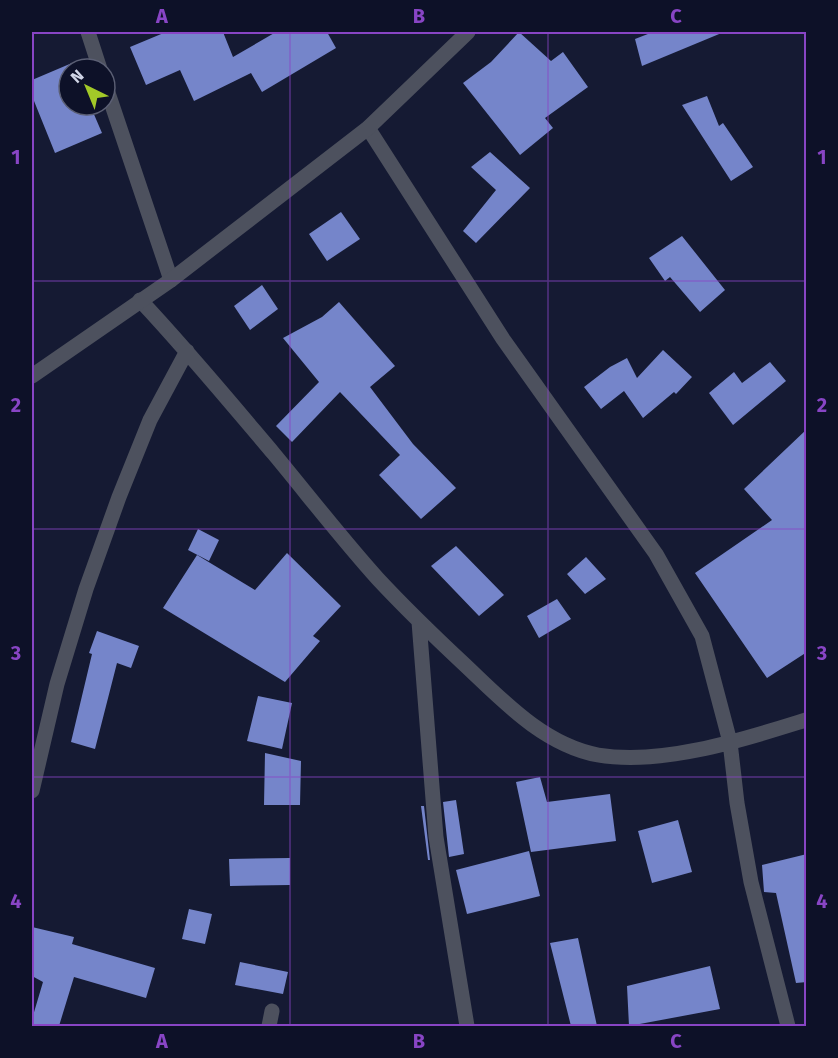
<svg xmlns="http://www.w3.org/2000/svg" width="838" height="1058" viewBox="0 0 838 1058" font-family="'Fira Sans',sans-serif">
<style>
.building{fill:#7585ca}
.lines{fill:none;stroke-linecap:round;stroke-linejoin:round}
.minor{stroke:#4d515e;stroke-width:15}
.tertiary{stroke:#4d515e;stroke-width:15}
.grid{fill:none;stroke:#8845c5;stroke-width:1.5;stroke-opacity:0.55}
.neatline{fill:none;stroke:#8845c5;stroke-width:2}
.grid-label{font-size:20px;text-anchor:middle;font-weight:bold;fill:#8845c5}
</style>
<rect width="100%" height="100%" fill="#151a33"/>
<path class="building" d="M166,32H223L233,57L276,32H327L336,48L262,92L251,73L194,101L180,70L146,85L130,47Z
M519,32L551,61L563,52L588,87L545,118L553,128L520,155L463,83L491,62Z
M653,32H724L642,66L635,39Z
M72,63L75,69H69V105H90L102,133L55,153L32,96V80Z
M707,96L719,126L723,123L753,167L731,181L682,105Z
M490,152L530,188L476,243L463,231L496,190L471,167Z
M341,212L360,239L327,261L309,234Z
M682,236L725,290L700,312L670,277L665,281L649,258Z
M262,285L278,309L250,330L234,306Z
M339,302L395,366L370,387L413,444L456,488L421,519L379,475L400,455L340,392L292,442L276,426L319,382L283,338L322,317Z
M663,350L692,377L676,394L674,392L643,418L624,391L601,409L584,387L610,367L627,358L637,378Z
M770,362L786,381L733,425L709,393L734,372L742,383Z
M807,429V652L767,678L695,573L772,520L744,489Z
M198,529L219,540L209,561L188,550Z
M456,546L504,595L479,616L431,566Z
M287,553L341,606L313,636L320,641L285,682L163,608L197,555L255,590Z
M586,557L606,579L585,594L567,574Z
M557,599L571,619L539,638L527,616Z
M97,631L139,646L131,668L117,663L95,749L71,742L92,654L89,653Z
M258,696L292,703L282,749L247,741Z
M265,753L301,761L300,805H264Z
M540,777L547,802L610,794L616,841L531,852L516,782Z
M456,800L464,854L449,857L443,802Z
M421,806H424L430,860H428Z
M678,820L692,872L652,883L638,831Z
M529,851L540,896L467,914L456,870Z
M807,854V982L796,983L776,893L764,892L762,865Z
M290,858V885L230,886L229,859Z
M189,909L212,914L205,944L182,939Z
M32,927L74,937L72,944L155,968L146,998L74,977L59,1026H32V1019L43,982L32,976Z
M578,938L589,989L597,1026H571L550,943Z
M240,962L288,972L283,994L235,985Z
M710,966L720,1009L629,1026L627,986Z"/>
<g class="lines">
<path class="minor" d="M88,32L100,69
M105,84L171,280
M368,128L503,339L656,554L702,636L730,742L737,803L751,882L788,1026
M140,300C187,350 230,402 274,454C308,495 342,539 378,579C406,609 435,637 465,665C503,701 544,745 598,755C663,766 745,739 806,720
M419,622L436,837L467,1026
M32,791L57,684L86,589L119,497L150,420L187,351
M269,1026L272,1011"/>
<path class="tertiary" d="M32,376L171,280L368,128L468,32"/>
</g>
<path class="grid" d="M290,32V1026M548,32V1026M32,281H806M32,529H806M32,777H806"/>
<rect width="838" height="1058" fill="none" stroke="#0d1128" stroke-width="66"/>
<g transform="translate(87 87) rotate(317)"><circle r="28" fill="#0d1128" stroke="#5b5f74" stroke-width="1.5"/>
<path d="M0-4.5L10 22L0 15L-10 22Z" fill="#a2c928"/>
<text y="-9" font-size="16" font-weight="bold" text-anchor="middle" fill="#d0d5e6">N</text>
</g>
<rect x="33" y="33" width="772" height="992" class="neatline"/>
<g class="grid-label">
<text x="162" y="23">A</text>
<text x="419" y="23">B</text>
<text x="676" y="23">C</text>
<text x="16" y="164">1</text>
<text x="822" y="164">1</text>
<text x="16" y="412">2</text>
<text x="822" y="412">2</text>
<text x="16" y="660">3</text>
<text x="822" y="660">3</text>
<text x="16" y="908">4</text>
<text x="822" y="908">4</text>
<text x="162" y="1048">A</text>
<text x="419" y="1048">B</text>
<text x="676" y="1048">C</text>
</g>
</svg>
